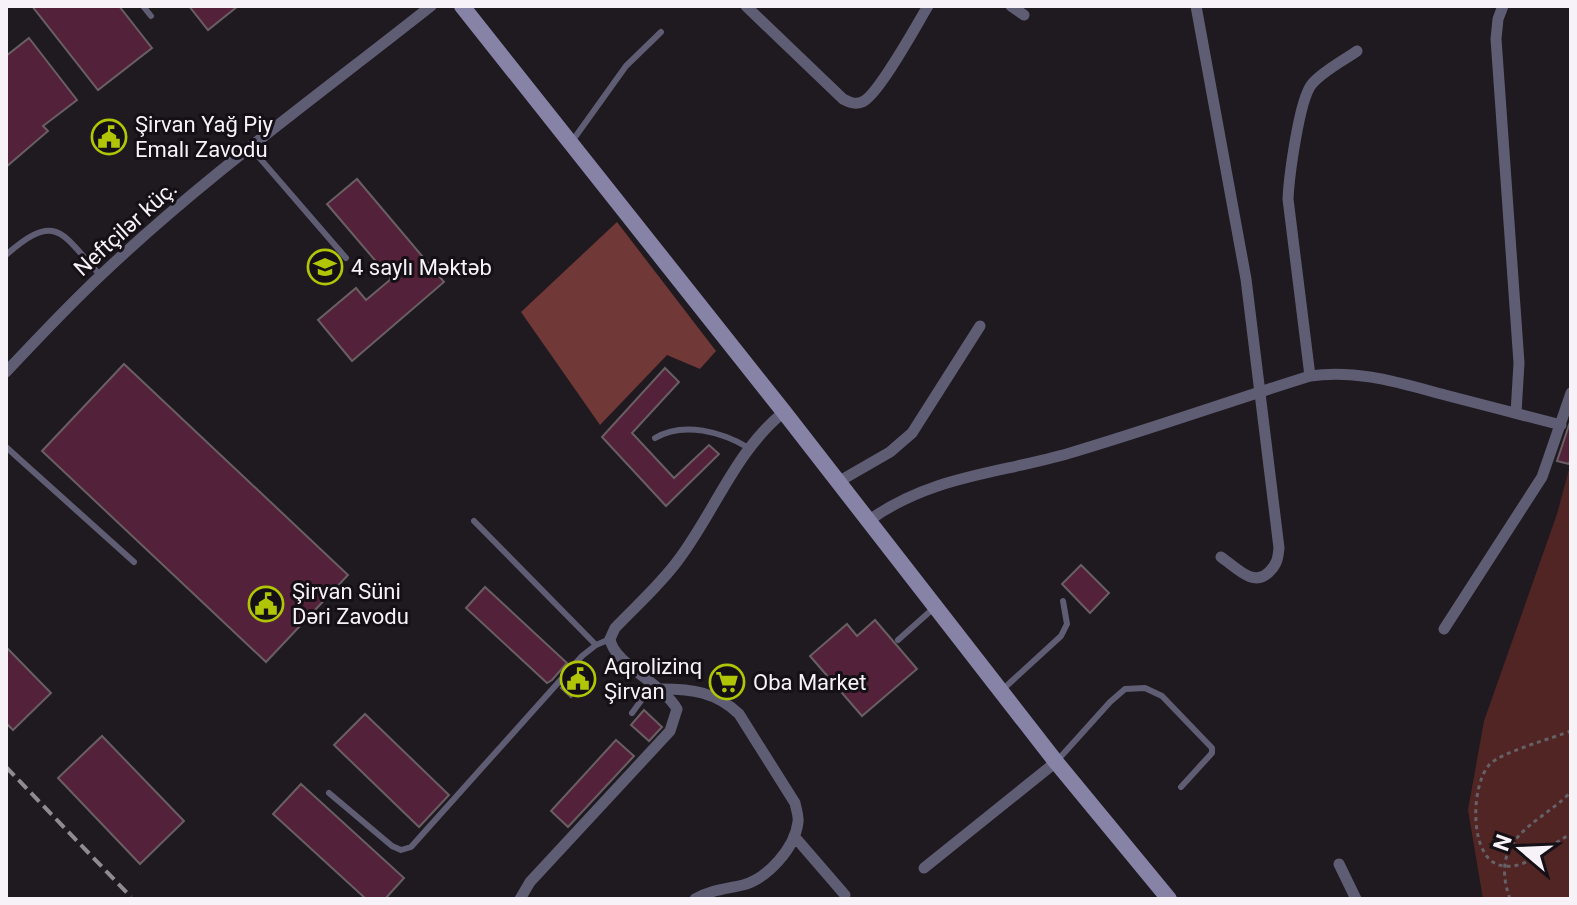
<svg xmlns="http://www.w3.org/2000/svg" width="1577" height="905" viewBox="0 0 1577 905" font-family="Roboto,sans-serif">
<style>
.green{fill:#502524}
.forest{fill:#703836}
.building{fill:#53223a;stroke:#695f63;stroke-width:2}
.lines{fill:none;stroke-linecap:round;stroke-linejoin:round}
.path{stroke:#666067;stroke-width:3;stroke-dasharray:4 4;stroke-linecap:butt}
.lane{stroke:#5f5d74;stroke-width:6}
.street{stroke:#5f5d74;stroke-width:11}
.secondary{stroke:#8683a7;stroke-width:16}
.rail{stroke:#908b91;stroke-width:4;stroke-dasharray:12 6;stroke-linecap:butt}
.labels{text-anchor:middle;stroke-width:6;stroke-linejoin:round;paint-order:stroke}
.poi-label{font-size:22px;fill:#f6f2f7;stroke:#151016;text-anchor:start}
.street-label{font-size:22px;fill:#f6f2f7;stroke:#151016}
</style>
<rect width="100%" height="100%" fill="#1f1920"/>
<path class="green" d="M1571,462V899H1483L1468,810L1484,721L1557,514Z"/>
<path class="forest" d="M617,222L716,351L700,369L667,355L600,425L521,312Z"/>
<path class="building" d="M32,6H119L152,48L98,90Z
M189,6H238L208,30Z
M29,38L77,100L43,126L48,131L6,167V56Z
M357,179L444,282L352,361L318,320L356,288L366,300L391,279L327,204Z
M124,364L348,575L266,662L42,451Z
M665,368L679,382L632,433L674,478L709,445L719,454L666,506L602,437Z
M1570,422L1571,457L1569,464L1557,461Z
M1081,565L1109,593L1090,613L1062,584Z
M485,587L567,663L552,680L547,683L466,608Z
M875,620L917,669L862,716L810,656L847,624L857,636Z
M6,647L51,693L13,730L6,723Z
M583,665L593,674L571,697L561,688Z
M644,710L662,727L649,741L631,725Z
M365,714L449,795L419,827L334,745Z
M102,736L184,821L140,864L58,778Z
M616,740L634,756L568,827L551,811Z
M301,784L404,878L385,899H366L273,814Z"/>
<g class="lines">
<path class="path" d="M1571,731C1553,738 1502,752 1490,764C1470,784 1468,863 1504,866C1529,869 1550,844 1571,834
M1510,899C1488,837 1537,826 1571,792"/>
<path class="lane" d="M143,6L151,16
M573,140L626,66L661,32
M251,148L346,258
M6,255C57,210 62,234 100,275
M655,438C684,421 722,432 749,448
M6,447L134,562
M474,521L596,645
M898,640L935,607
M1001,691L1061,636L1067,624L1063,601
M632,713L654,683
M1056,762L1110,702L1125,689L1145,688L1162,696L1212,748V753L1181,787
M329,793L392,846L401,850L411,847L582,656L596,645L610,639"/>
<path class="street" d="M746,6L843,99C849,102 855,105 862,102C878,96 917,24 928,6
M1011,6L1024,15
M1196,6L1246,279L1279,548C1278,558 1277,564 1270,571C1254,589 1236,567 1221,557
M1503,6L1498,19L1496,39L1519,363L1516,413
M6,372C37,339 67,307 100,276C203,178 320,94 431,6
M1310,376L1288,199C1289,178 1299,99 1312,84C1323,71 1343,61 1357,51
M838,482L890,452L912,433L980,326
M868,521C932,475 998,474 1070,453C1151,429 1230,401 1310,376C1357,369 1400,383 1445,395C1484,405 1522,415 1561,425
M1444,629L1542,477L1571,393
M662,689C692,689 716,692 739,714L795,803C796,809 799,816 798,822C795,848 768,878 743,885C726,889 710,890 695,899
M794,836L845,895
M1339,864L1356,899
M924,868L1056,762
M520,899L530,882L670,731L677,709C661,682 614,664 610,639L615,628C636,606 661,584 679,559C715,511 736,450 784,412"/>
<path class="secondary" d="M462,6L784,412L1056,762L1169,899"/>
<path class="rail" d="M6,767L131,897"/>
</g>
<defs>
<g id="civic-ring" transform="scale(1.8)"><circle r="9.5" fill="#151016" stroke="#afc506" stroke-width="1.5"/><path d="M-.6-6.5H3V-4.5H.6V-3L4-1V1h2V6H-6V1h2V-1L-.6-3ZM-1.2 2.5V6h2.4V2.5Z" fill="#afc506"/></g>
<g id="school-ring" transform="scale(1.8)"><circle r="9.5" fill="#151016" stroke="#afc506" stroke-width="1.5"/><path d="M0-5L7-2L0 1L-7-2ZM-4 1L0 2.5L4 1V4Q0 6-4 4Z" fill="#afc506"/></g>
<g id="supermarket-ring" transform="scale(1.8)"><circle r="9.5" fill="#151016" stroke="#afc506" stroke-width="1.5"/><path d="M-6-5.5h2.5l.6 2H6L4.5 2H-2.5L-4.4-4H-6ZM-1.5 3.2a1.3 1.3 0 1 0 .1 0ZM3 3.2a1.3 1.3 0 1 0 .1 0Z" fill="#afc506"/></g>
</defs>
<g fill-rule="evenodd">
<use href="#civic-ring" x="109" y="137"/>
<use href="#school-ring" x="325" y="267"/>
<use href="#civic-ring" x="266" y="604"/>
<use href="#civic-ring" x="578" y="679"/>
<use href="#supermarket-ring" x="727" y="682"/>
</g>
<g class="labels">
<g class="poi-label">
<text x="135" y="132">Şirvan Yağ Piy<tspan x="135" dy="25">Emalı Zavodu</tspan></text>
<text x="351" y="275">4 saylı Məktəb</text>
<text x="292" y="599">Şirvan Süni<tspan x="292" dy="25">Dəri Zavodu</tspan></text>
<text x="604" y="674">Aqrolizinq<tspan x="604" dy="25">Şirvan</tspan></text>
<text x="753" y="690">Oba Market</text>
</g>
<g class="street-label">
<text transform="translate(125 228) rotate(-42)" y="8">Neftçilər küç.</text>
</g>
</g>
<rect width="1577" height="905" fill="none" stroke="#f6f2f7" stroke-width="16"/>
<g transform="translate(1521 849) rotate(289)" stroke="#151016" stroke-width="6" paint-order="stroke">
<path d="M0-6L14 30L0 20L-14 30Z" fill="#f6f2f7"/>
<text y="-12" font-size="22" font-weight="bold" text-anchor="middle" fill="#f6f2f7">N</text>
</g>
</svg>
